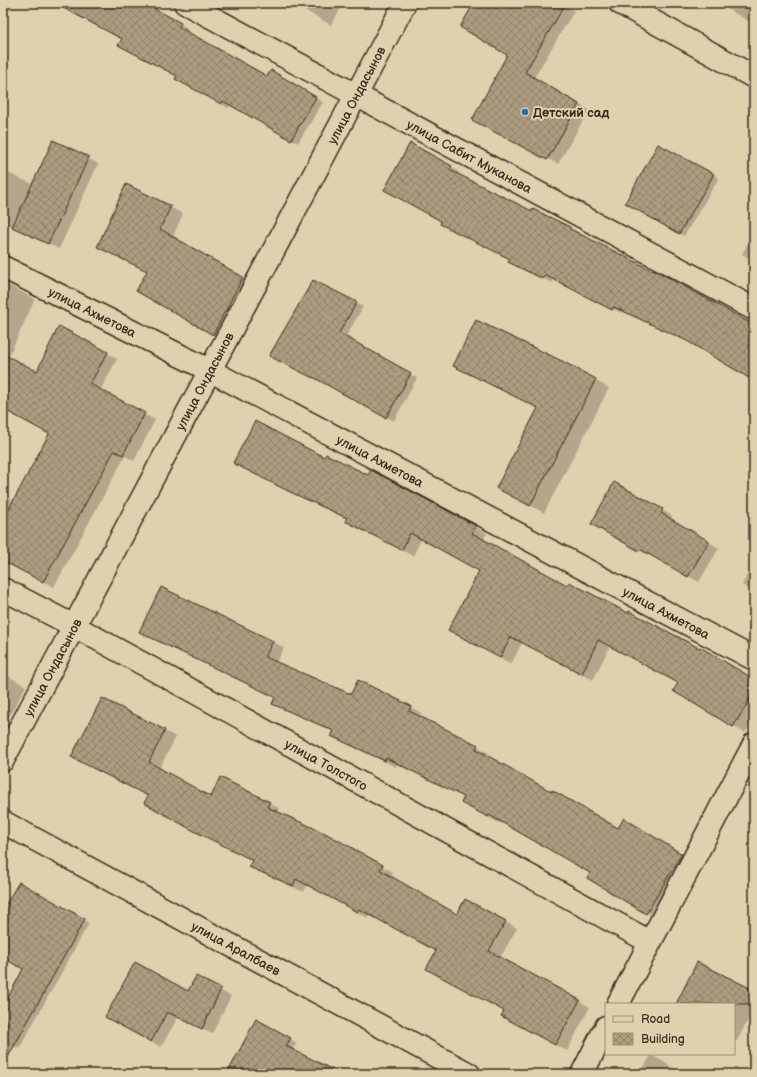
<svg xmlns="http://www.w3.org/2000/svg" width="757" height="1077" viewBox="0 0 757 1077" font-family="'Balsamiq Sans',sans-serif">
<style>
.shadow{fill:#0003}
.building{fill:url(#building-cross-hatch);stroke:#3b2a1e}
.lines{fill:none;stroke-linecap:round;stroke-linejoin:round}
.minor-casing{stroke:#3b2a1e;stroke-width:25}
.minor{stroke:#e1d0ad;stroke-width:22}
.poi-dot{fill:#1f6fb2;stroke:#e1d0ad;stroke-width:1.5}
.labels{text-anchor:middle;stroke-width:4;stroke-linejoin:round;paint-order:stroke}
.street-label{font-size:13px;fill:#3b2a1e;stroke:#e1d0ad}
.poi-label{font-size:13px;font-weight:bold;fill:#3b2a1e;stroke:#e1d0ad;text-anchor:start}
</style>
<defs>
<pattern id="building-cross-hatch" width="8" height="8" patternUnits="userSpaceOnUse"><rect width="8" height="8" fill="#ae9d80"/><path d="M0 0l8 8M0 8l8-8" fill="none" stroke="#8f8068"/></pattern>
</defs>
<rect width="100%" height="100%" fill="#e1d0ad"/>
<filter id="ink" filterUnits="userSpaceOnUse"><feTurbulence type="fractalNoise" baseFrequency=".025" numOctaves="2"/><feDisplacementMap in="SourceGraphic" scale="8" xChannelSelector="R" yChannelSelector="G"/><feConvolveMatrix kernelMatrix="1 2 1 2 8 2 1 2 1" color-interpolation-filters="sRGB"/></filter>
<g filter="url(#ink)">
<path class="shadow" d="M55,3H141L188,28L186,32L267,78L270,72L323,102L298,143L231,104L228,108L177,78L178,76L123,39Z
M291,3H344L331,25Z
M476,3H560L574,11L534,78L589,110L558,164L483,126L509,54Z
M717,3H754V25L748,21Z
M658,146L719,178L684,236L626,203Z
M88,158L98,164L59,249L3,222V171L33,184Z
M451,167L459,172L457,175L532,213L570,228L578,232L577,234L653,271V270L754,326V380L695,344L622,311L621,313L554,279L552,283L518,266L511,259L393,194Z
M170,207L183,214L172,238L256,285L226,342L137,291L148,271L98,246Z
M754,232V261L742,254Z
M3,282L35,299L8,358L38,372L107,353L117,359L100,391L155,420L134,461L125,456L54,587L3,560V495L14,501L50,434L3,408Z
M356,303L363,307L345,338L417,378L394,421L320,380V381L277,360Z
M562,362L609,388L544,513L511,495Z
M754,399V412L748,409Z
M325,458L369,476L371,471L487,533L483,540L568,586L754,680V718L745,733L674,691L679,683L610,646L593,680L522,643L511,664L460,636L480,571L422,538L413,556L358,527L347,519L301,497L246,469Z
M615,483L672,516L670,519L719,548L699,582L651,554L650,556L592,524Z
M754,562V592L742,585Z
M152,638L272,641L284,648L276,663L352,696L410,707L422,713L420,717L477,746L489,753L486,757L618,829L635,826L693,861L658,919L589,878L592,873L500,821L499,823L473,809L465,797L397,764L396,767L343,742L332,736L334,732L285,710L273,703L276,697Z
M3,673L26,686L3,729Z
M102,699L176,737L159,769L211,798L269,803L280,809L278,813L393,872L390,877L457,915L466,900L517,928L500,958L590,1007L567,1051L513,1022L508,1012L437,951L370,914L368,918L307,885L304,892L262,873L250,866L253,860L149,796Z
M19,883L89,923L19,1049L3,1040V1009L25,969L3,957V911Z
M196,978L231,996L212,1034L178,1017L161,1047L116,1023L189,992Z
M754,991V1008L737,1041L734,1039V1004H677Z
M257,1021L297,1043L292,1050L339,1074H228Z
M651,1055L662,1061L683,1074H640Z"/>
<path class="building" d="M54,3H144L181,23L179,27L267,76L271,70L316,97L291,140L223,101L221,104L175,79L177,76L118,45L122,39Z
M474,3H566L525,72L579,104L547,160L472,120L507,55L460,27Z
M53,140L89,157L48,244L12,227Z
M410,143L452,166L450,170L532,211L533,209L570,227V229L652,270L653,269L754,325V381L687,341L614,307L612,310L545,275L543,279L508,262L510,259L440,224L441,221L384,190Z
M658,144L714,174L679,234L625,203Z
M126,184L171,206L160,229L243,277L213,335L136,291L147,271L97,247Z
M313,280L357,302L339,333L411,373L386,418L313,377V378L269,356Z
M476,320L562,361L596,379L530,506L496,488L538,408L453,366Z
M59,326L108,352L90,384L145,413L123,455L114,451L43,582L3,561V520L49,434L3,409V354L37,371Z
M255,421L324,457L326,454L368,475L371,470L476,526L472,533L567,585L569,582L628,613L629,611L699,648L700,647L754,679V693L733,727L673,691L678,683L598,640L582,674L511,637L500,658L448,630L479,571L410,533L402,550L345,521L347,518L288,491L233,463Z
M614,482L663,509L661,513L709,541L688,577L640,549L639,551L591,524Z
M161,587L273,641L265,657L351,694L358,680L411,706L409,711L478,745L476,749L552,792V790L618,828L624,818L682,854L646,914L587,878L590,873L489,815L488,817L461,803L464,797L386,758L385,761L331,736L334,731L272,704L275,697L139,632Z
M102,698L165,730L149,762L211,797L220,777L270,802L267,807L325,833L383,865L380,870L457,914L465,899L506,921L489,951L580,1000L555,1045L501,1016L504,1011L426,969L436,951L359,909L357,912L296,879L293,886L249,867L252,860L194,831L144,803L148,796L71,757Z
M19,882L85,919L3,1066V1007L23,969L3,958V909Z
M135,962L188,991L196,976L221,989L202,1029L167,1012L151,1042L105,1017Z
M697,962L754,990V1004H676Z
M256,1019L291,1038L286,1046L341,1074H227Z"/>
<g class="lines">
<g class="minor-casing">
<g id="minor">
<path id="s1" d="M185,3L754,309"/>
<path d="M620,3L754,77"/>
<path id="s2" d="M3,267L209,370L754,659"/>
<path id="s3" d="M3,589L74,626L650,942"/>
<path id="s4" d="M3,760L405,3"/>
<path id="s5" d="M3,822L469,1074"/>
<path d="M618,1004L754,744"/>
<path d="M582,1074L606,1027"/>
</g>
</g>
<use href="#minor" class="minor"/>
</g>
</g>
<circle class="poi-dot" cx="525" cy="112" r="4"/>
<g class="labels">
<g class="street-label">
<text dy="5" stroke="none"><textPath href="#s4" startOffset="753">улица Ондасынов</textPath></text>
<text dy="5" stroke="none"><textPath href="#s1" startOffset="323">улица Сабит Муканова</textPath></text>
<text dy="5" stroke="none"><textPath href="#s2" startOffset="100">улица Ахметова</textPath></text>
<text dy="5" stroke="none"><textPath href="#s4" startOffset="429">улица Ондасынов</textPath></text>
<text dy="5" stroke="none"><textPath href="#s2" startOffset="424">улица Ахметова</textPath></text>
<text dy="5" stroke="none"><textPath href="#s2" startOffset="748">улица Ахметова</textPath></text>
<text dy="5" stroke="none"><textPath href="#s4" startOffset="105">улица Ондасынов</textPath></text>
<text dy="5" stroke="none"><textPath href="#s3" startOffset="368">улица Толстого</textPath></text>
<text dy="5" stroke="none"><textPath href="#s5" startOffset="265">улица Аралбаев</textPath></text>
</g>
<g class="poi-label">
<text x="533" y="117">Детский сад</text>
</g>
</g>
<rect width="757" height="1077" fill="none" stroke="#e1d0ad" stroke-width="16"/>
<rect x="8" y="8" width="741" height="1061" fill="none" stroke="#3b2a1e" stroke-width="1.5" filter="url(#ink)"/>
<rect x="605" y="1003" width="130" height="52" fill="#e1d0ad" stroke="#9f8e74"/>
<rect x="613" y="1016" width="20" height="6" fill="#e1d0ad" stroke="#9f8e74"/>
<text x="641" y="1023" font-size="12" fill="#3b2a1e">Road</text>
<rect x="613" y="1033" width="20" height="12" fill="url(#building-cross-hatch)" stroke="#9f8e74"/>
<text x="641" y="1043" font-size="12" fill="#3b2a1e">Building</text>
</svg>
